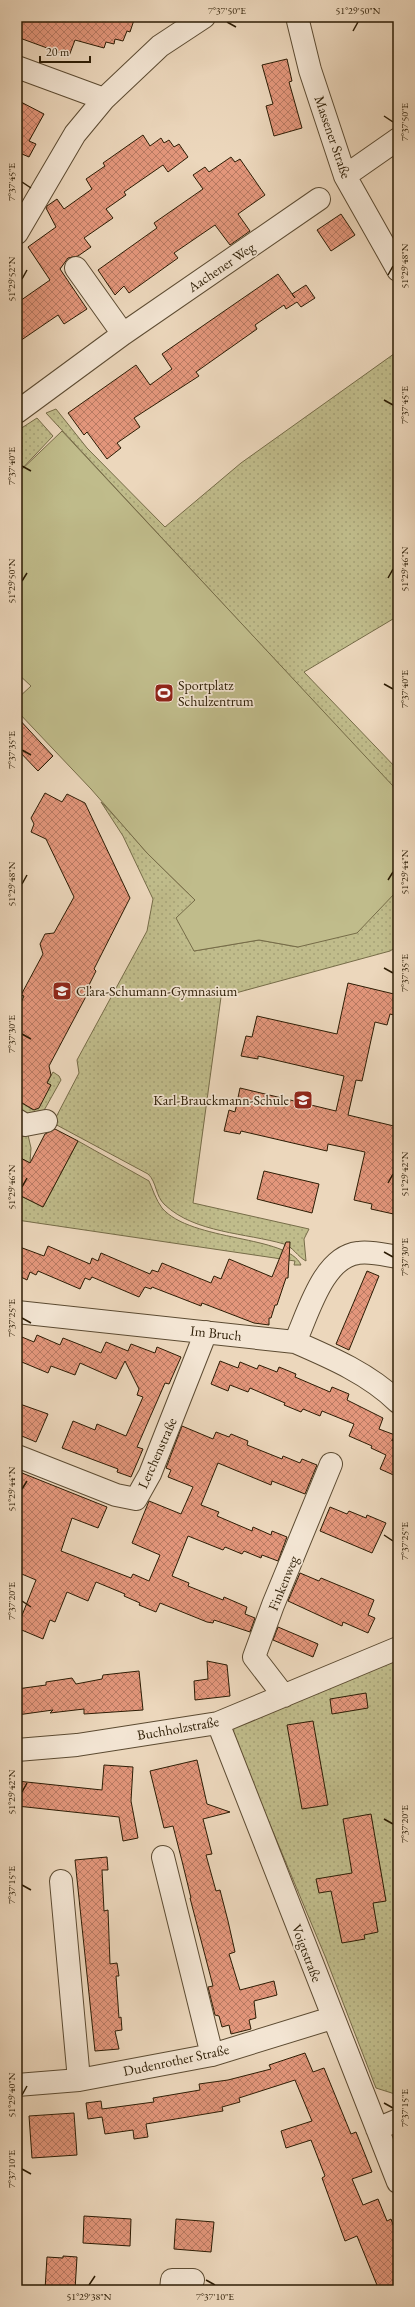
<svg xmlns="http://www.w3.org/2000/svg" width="415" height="2307" viewBox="0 0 415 2307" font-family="'EB Garamond',serif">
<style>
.grass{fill:url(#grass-dots);stroke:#766c48}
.pitch{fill:#c0bc8b;stroke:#766c48}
.building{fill:url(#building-cross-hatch);stroke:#2c1c04}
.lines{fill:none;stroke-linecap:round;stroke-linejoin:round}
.minor-casing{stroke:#5c4b32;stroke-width:24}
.minor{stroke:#f3e5d3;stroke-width:22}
.ticks{fill:none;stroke:#2c1c04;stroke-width:1.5}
.labels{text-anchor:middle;stroke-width:3.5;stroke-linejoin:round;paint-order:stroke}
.street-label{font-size:14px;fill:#2c1c04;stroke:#f3e5d3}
.poi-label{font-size:14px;fill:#2c1c04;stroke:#f3e5d3;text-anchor:start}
.neatline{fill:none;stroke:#2c1c04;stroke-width:1.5}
.ticks-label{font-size:10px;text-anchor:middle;fill:#2c1c04}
</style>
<defs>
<pattern id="grass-dots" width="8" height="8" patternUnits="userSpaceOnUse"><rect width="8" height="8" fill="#c0bc8b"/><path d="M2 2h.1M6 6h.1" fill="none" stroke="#a5a176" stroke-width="1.8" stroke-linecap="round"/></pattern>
<pattern id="building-cross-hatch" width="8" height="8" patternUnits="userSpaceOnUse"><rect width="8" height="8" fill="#e3967b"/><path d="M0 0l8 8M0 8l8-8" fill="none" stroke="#b87a63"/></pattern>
</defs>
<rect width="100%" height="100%" fill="#ecd7bc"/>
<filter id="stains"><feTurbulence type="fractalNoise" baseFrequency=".005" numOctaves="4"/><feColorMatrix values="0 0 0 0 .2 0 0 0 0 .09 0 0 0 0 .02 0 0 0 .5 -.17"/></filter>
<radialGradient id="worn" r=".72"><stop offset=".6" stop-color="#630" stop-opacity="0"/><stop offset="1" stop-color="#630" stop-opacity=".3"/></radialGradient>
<path class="grass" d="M398,351V616L304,672L398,770V810L392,786L46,413L56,409L87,448L165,527L241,463Z
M37,418L53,436L17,474V431Z
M101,802L122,824L147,853L195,900L194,951L259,940L298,947L396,893L398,881V946L390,951L221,997L193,1203L309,1229L304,1239L306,1261C298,1257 292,1246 284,1244C246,1233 195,1233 165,1205C155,1196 157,1182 148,1174L53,1123L79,1073L77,1060L147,931L153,899L123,836Z
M53,1072L59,1076L61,1080L42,1114L36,1119L17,1112V1100L33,1110L51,1085L47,1083Z
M17,1130L28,1135L31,1148L30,1163L17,1156Z
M78,1141L149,1181C153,1190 156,1200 162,1208C191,1242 288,1235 301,1265H294L295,1261L17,1220V1194L43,1207Z
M398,1656V2095L376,2088L325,1956L230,1729Z"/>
<path class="pitch" d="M62,431L393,786L398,810V881L396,892L357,933L298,947L259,940L194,951L176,918L195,900L147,853L91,789L17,711V699L31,686L17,673V474Z"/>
<path class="building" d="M17,17H135L130,32L127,31L123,41L115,39L114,44L106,42L104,48L75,40L69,56L17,37Z
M287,59L292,81L289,82L302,128L274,136L266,106L273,104L262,65Z
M17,100L44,114L29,141L36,144L29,157L22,154L17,163Z
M143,135L150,146L161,138L164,143L169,140L174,147L179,144L188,157L168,172L163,165L124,192L126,195L106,209L113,218L84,238L91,247L78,256L68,258L60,269L87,309L64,324L58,315L17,343V303L50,280L28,247L56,227L46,208L47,206L57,199L64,209L92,189L86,179L105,166L103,163Z
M231,157L235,162L240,159L265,195L238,214L250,231L230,245L215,225L174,253L178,258L129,293L124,286L115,295L98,270L157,228L154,223L203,189L193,175L205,167L209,172Z
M341,214L355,235L331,251L317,230Z
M278,274L295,298L292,294L306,285L315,298L301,307L297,302L286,309L284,305L255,325L257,329L196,372L199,376L134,418L140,427L117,443L121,448L107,459L87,432L84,435L68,413L136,365L150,385L172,369L162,354Z
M17,717L53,756L38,771L17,749Z
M45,793L62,802L67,794L85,803L130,898L94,969L96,971L89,985L91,987L49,1066L51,1075L47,1083L51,1085L39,1108L34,1110L17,1100V1011L24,996L21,995L43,954L40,944L45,934L54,933L74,897L46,839L31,832L34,824L31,818Z
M348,983L394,994L393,999L398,1000V1016L390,1014L387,1025L375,1022L362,1081L356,1080L348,1115L398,1127V1215L371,1209L372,1204L354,1200L365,1152L328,1144L327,1151L241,1131L240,1134L224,1131L229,1110L235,1112L240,1088L336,1111L344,1076L258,1056V1059L241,1056L246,1036L252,1037L257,1016L337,1034Z
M55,1129L78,1141L43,1207L17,1194V1156L30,1163L45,1134Z
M264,1171L319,1184L312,1213L257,1199Z
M286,1242H290L288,1278H286L277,1305H275L271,1318H269V1325L254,1323L202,1303L201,1306L152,1287L151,1289L145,1287L139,1297L92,1277L90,1280L85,1278L80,1289L38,1271L36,1275L30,1272L27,1280L17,1275V1246L44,1256L48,1246L90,1264L92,1258L98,1261L101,1253L150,1274L152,1270L158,1272L162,1263L211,1283L214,1276L221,1279L229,1259L272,1277Z
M367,1271L379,1276L349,1350L336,1344Z
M17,1335L34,1342L37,1335L60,1345L63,1338L101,1353L106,1342L128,1351L131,1344L155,1353L157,1347L181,1357L169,1384L165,1383L137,1447L143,1449L131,1477L117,1472L118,1469L62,1448L73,1421L95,1430L97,1424L126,1436L143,1397L137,1395L139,1389L125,1361L116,1379L80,1363L75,1375L51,1366L48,1373L17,1360Z
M220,1361L238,1368L240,1362L257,1369L259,1365L277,1372L279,1367L296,1374L295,1377L330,1392L332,1387L349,1394L347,1400L383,1418L379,1429L395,1435L392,1441L398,1428V1477L380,1469L386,1455L371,1448L372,1446L349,1436L354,1424L322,1411L320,1416L303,1409L301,1412L284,1405L285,1403L250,1388L248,1392L230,1385L228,1391L211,1384Z
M17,1403L48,1414L36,1442L17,1434Z
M182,1426L213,1439L216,1432L229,1437L231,1434L248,1441L247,1445L282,1459L283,1456L300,1463L302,1459L317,1465L305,1494L272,1481L271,1485L218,1463L201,1505L219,1512L217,1516L252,1531L253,1527L271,1535L272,1531L287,1537L278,1561L262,1555L261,1558L244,1551L242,1554L225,1547L223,1550L188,1536L172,1576L189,1583L188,1586L223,1600L224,1597L247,1607L245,1614L255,1618L250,1632L214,1620L213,1623L207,1622L160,1603L156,1612L139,1605L140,1603L124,1596L125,1594L96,1582L88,1601L67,1592L55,1622L50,1620L43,1639L17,1628L36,1580L17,1572V1562L22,1550L17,1547V1471L107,1507L98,1528L72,1518L61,1551L131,1578L133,1574L149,1581L160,1555L132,1543L149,1501L181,1514L193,1487L168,1477L171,1470L166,1468Z
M330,1507L347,1514L349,1511L366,1518L367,1515L386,1523L372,1553L320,1531Z
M300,1573L319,1581L321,1578L374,1600L368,1615L375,1618L368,1633L343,1622L342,1626L288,1601Z
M278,1627L318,1644L313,1657L273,1640Z
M207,1661L227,1665L230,1696L195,1700L194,1681L208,1679Z
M139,1671L143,1710L84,1714V1709L50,1713L53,1710L17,1715V1689L46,1685V1682L72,1678L76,1684L102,1679L103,1675Z
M366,1693L368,1708L332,1714L330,1699Z
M313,1721L328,1805L302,1809L287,1725Z
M197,1760L207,1804L230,1812L203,1819L212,1854L206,1855L216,1891L220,1890L228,1921L235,1952L229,1954L240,1990L274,1981L277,1995L254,2001L256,2018L249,2020L251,2029L231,2034L229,2025L222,2027L219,2016L215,2015L208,1987L213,1986L190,1898H191L182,1861L173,1826L164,1828L150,1771Z
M104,1765L133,1767L131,1801L138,1838L123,1841L119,1817L17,1806V1781L102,1790Z
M371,1814L386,1901L373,1903L378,1932L364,1935L365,1939L342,1943L331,1891L319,1893L316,1879L352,1873L343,1819Z
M107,1857L108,1870H102L104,1911L108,1910L110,1964L117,1963L119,1976H116L119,2018L121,2017L122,2030L115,2031L119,2049L95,2051L75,1860Z
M305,2053L313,2072L324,2068L351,2134L356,2132L372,2172L352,2179L363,2205L378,2199L387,2221L391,2219L398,2238V2290H379L357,2236L345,2241L322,2178L325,2176L311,2140L286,2148L281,2131L312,2121L295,2080L239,2098L240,2102L222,2107L223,2111L146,2124L148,2137L134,2139L133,2130L105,2134L102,2117L88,2119L86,2103L101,2101L102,2109L154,2102L153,2098L200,2090L199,2084L228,2080L271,2069L269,2065Z
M74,2113L77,2155L32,2158L29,2116Z
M84,2216L131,2219L130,2246L83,2243Z
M176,2219L214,2222L211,2252L174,2249Z
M63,2256L77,2257L75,2290H45L47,2257L63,2258Z"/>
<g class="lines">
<g class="minor-casing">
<path id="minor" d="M297,17L310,70L345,176L398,270
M17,67L104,99
M345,176L398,139
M17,233L75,134L104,99L160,46L204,17
M76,268L123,334
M17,412L123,334L319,199
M17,1120L25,1125L46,1121
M17,1312L295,1342C332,1358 369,1374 398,1402
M295,1342C308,1314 323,1257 358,1253C371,1251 385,1255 398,1257
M17,1456L116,1495L136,1499L150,1474L206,1332
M284,1696L254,1657L273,1605L331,1464
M218,1723L398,2182
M17,1750L77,1745L218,1723L398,1648
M163,1857L212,2055
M61,1881L79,2080
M17,2085L79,2080L212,2055L332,2018
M377,2129L398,2120
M171,2290L172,2280H193"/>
</g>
<use href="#minor" class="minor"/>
</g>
<path class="ticks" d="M227,22L236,27M353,31L358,22M384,116L393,122M22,182L31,188M388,275L393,266M22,279L27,270M384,400L393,405M22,466L31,471M388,578L393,569M22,581L27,573M384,684L393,689M22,750L31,755M388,880L393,872M22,884L27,875M384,968L393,973M22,1034L31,1039M388,1183L393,1174M22,1187L27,1178M384,1252L393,1257M22,1318L31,1323M22,1489L27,1481M384,1535L393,1541M22,1601L31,1607M22,1792L27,1783M384,1819L393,1824M22,1885L31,1890M22,2095L27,2086M384,2103L393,2108M22,2169L31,2174M206,2280L215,2285M89,2285L95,2276"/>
<defs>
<g id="stadium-square" transform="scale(1)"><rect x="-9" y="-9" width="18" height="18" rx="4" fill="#8f2418" stroke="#f3e5d3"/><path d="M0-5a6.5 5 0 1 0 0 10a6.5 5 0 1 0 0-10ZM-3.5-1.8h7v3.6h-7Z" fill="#fff"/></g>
<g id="school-square" transform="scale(1)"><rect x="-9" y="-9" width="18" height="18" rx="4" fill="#8f2418" stroke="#f3e5d3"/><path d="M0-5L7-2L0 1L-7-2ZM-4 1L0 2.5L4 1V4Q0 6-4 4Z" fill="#fff"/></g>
</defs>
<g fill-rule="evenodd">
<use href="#stadium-square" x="164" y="693"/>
<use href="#school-square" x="62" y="991"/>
<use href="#school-square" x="303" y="1100"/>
</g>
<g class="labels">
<g class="street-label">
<text transform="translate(333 137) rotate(71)" y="5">Massener Straße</text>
<text transform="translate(221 267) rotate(-34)" y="5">Aachener Weg</text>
<text transform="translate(216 1333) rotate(6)" y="5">Im Bruch</text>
<text transform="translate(157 1453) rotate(-66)" y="5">Lerchenstraße</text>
<text transform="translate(283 1583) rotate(-68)" y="5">Finkenweg</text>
<text transform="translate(178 1728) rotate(-10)" y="5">Buchholzstraße</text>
<text transform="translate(307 1953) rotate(69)" y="5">Voigtstraße</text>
<text transform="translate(176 2060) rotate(-12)" y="5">Dudenrother Straße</text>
</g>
<g class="poi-label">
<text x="178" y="690">Sportplatz<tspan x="178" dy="16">Schulzentrum</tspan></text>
<text x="76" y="996">Clara-Schumann-Gymnasium</text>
<text x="289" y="1105" text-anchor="end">Karl-Brauckmann-Schule</text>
</g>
</g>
<rect width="415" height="2307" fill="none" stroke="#ecd7bc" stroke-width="44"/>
<path d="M40 56v6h50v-6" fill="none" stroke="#2c1c04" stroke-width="2"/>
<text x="46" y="56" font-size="12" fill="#2c1c04" stroke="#f3e5d3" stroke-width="3" paint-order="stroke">20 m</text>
<rect x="22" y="22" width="371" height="2263" class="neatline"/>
<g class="ticks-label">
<text x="227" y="14">7°37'50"E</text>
<text x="358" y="14">51°29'50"N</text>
<text transform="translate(404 122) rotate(-90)" y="4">7°37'50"E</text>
<text transform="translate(11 182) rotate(-90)" y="4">7°37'45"E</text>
<text transform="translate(404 266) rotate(-90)" y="4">51°29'48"N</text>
<text transform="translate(11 279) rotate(-90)" y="4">51°29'52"N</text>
<text transform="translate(404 405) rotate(-90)" y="4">7°37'45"E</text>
<text transform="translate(11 466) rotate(-90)" y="4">7°37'40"E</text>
<text transform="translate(404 569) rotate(-90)" y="4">51°29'46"N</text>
<text transform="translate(11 581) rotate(-90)" y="4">51°29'50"N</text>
<text transform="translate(404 689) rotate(-90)" y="4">7°37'40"E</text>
<text transform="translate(11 750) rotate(-90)" y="4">7°37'35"E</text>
<text transform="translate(404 872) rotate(-90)" y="4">51°29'44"N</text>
<text transform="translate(11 884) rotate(-90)" y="4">51°29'48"N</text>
<text transform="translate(404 973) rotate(-90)" y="4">7°37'35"E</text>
<text transform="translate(11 1034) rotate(-90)" y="4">7°37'30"E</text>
<text transform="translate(404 1174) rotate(-90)" y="4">51°29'42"N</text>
<text transform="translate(11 1187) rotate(-90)" y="4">51°29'46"N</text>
<text transform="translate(404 1257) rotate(-90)" y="4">7°37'30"E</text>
<text transform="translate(11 1318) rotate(-90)" y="4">7°37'25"E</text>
<text transform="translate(11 1489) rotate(-90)" y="4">51°29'44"N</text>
<text transform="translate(404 1541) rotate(-90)" y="4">7°37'25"E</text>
<text transform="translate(11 1601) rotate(-90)" y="4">7°37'20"E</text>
<text transform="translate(11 1792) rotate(-90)" y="4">51°29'42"N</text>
<text transform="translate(404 1824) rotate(-90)" y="4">7°37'20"E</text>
<text transform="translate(11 1885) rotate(-90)" y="4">7°37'15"E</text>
<text transform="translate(11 2095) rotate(-90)" y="4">51°29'40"N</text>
<text transform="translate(404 2108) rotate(-90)" y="4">7°37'15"E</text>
<text transform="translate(11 2169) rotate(-90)" y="4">7°37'10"E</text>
<text x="89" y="2300">51°29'38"N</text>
<text x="215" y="2300">7°37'10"E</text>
</g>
<rect width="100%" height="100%" filter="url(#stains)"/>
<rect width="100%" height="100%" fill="url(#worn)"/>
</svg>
